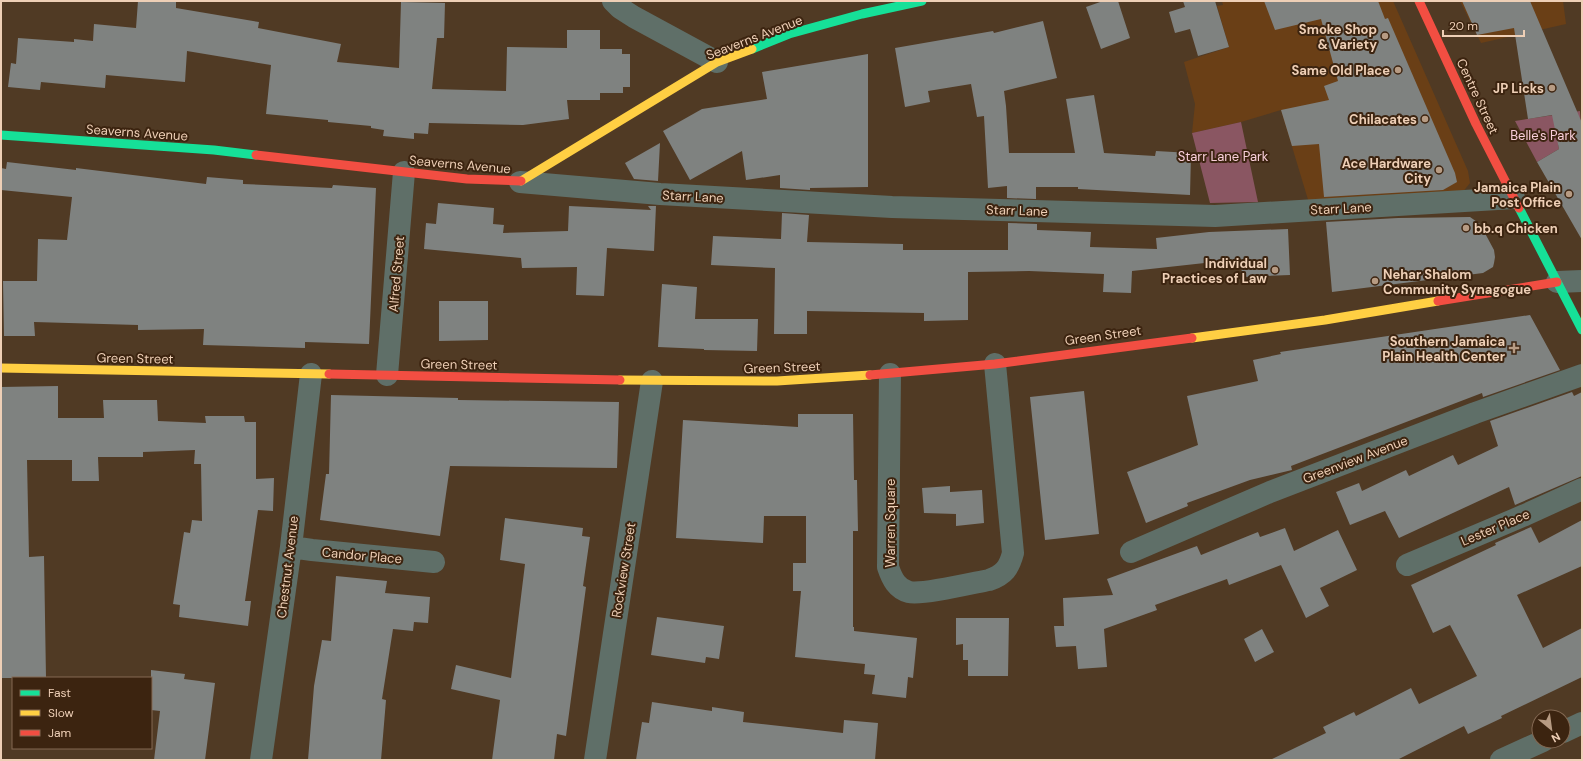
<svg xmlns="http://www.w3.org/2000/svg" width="1583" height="761" viewBox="0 0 1583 761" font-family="'DM Sans',sans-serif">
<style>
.built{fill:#6a3f16}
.green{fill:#8a5662}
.building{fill:#7f8280}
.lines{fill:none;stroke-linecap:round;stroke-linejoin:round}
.street{stroke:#5f6f68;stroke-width:22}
.fast{stroke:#16e098;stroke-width:9}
.slow{stroke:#ffcf43;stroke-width:9}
.jam{stroke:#f24e42;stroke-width:9}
.poi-dot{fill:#b79b83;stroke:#3c2410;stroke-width:1.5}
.labels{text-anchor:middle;stroke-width:4;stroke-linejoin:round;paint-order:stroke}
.poi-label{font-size:13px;font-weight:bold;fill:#eecfb6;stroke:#3c2410;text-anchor:end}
.street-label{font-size:13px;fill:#eecfb6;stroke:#3c2410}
.park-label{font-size:13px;fill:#f9cfda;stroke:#3c2410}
</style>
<rect width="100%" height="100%" fill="#503a24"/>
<path class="built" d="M1222,1H1393L1468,171L1470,183L1462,193L1309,203L1281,110L1241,122L1192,133L1195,104L1184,62L1229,47L1217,6L1223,5Z
M1460,1H1563L1566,24L1481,43Z"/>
<path class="green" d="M1580,111L1582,141L1558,144L1559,149L1537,162L1515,121Z
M1241,122L1258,202L1210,203L1192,133Z"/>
<path class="building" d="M138,1L176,2V8L259,22L258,28L341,44L337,62L399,68L401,2L445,3L444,38H437L432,89L506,91L507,47L567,48V30H600V49H622V54H630V87H623V93H600V100H567L569,119L523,125L429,123L428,134L414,133V139L383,136L384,130L371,128V126L328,122V120L266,114L271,65L187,51L185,82L106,75L105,88L41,82L40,90L8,87L11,63L16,64L18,38L74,42V39L93,41L94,24L136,28Z
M1103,1H1118L1130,38L1101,49L1086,7Z
M1183,1H1215L1229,47L1198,56L1190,29L1175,33L1169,12L1185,7Z
M1264,1H1378L1385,19L1388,18L1455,173L1457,182L1443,190L1324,197L1319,144L1292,146L1281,110L1329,100L1324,86L1338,81L1321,19L1275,30Z
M1462,1H1530L1582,123V240L1537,162L1559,149L1552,115L1528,119L1514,28L1477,35Z
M1043,21L1057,78L1004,91L1006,106L1009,153H1075L1066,99L1094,95L1104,153L1155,156L1156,151L1191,153L1190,195L1078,189V187H1036V199L1007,198V186L988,188L984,116L977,117L971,84L928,91L930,102L905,107L895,48L993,31L994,33Z
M868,54V187L810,188V190L780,188V175L746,180L742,151L690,180L663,131L702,109L767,99L762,72Z
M660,143L658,181L634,179L625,163Z
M7,162L76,170V168L206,184L207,177L243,180V184L332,188L333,185L376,188L369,344L305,342V348L203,345L204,329L138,330V325L34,322L35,336H4L3,281H37L38,239L67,240L72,197L1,190V168L6,169Z
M438,203L494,208L493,224L504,225L503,233L568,231L569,206L651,210L648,206H656L654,251L607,248L604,296L576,295L577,267L522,268L521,258L424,249L426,223L436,224Z
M782,213L809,215L807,242L903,244V250H1008V223L1037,224V230L1091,232L1090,247L1157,249L1156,238L1209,232L1288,229L1290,275L1242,277L1241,259L1132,271L1131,293L1103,292L1104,274L1029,271L968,272V320L924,321V313L807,311V334H774L775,268L711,265L713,236L781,239Z
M1470,217L1480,224L1494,250L1495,257L1494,263L1493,267L1483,273L1332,292L1326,222L1398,218Z
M662,284L697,287L695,319H758L757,351L704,350V349L658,347Z
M439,301H488V340L439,341Z
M1530,315L1560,370L1483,397L1482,393L1291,466L1292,470L1250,480L1187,503L1188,506L1146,523L1127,472L1198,445L1187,396L1258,381L1253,360L1281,354L1280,352Z
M58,386V418H104L103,400H157L158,421L206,423L205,416H244L245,422H256V479L274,478L273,511L258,510L245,601H251L248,626L179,617L180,605L173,604L184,532L190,533L192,520L202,521L201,464H194L195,450L143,452V457H98L99,481H72V460H27L29,557L44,556L46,678H1V387Z
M1084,391L1099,534L1045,540L1030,397Z
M1572,392L1574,396L1582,392V476L1515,505L1509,487L1399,538L1385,511L1350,525L1336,492L1359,483L1362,491L1406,470L1409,476L1453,455L1458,465L1498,446L1490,421Z
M331,395L458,398V400L619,402L617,468L450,466L440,536L320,520L326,474H329Z
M798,414H853L854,480H857L858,531H853V627H854V631L917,638L913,678L908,677L906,698L872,694L875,675L864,674L865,664L795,657L801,591H793V563H806V516H764L763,543L676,538L683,420L798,427Z
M950,486V492L982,490L984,523L956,526V514L924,513L922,488Z
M505,518L583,528L582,536L590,537L583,586L586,587L566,736L557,734L554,760H492L500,700L451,689L456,665L511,678L525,564L500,560Z
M1582,520V566L1517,595L1543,648L1582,628V677L1501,716L1502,718L1468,734L1464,726L1397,760H1270L1326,733L1323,727L1354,712L1356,716L1411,688L1419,704L1477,676L1450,625L1433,633L1411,585L1496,545L1495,543L1531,527L1539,543Z
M1285,528L1294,551L1338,530L1357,570L1320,588L1329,606L1306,618L1281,565L1229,585L1227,579L1155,605L1157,610L1104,629L1107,667L1078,669L1076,646L1056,647L1054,626H1064L1063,598L1113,595L1107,579L1197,546L1201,555L1258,532L1260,537Z
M336,576L387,581L385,593L430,597L428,623L414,622L413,631L393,629L382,699L386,700L381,760H308L314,686L322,640L331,641Z
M657,617L724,626L719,659L706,657L705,663L651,655Z
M956,618H1009L1008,676H968V660H963V644L956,645Z
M1262,629L1274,652L1255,662L1244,639Z
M151,670L185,674L184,679L215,683L205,760H154L160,711L151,710Z
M652,702L712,711V707L744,712L743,722L843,733L844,720L878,723L875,760H636L642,722L649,723Z"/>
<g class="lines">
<path class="street" d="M613,1L620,8L634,17L717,62
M520,182L660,194L892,207L1215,216L1514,198
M1557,282L1582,281
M890,374L888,567C892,579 897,589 909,592C922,595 973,583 989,580C1004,575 1009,568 1013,553L995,364
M387,375L404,172
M291,547L312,550L434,562
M1131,552L1270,492L1475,413L1582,375
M1407,565L1525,515L1582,489
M1563,732L1582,723
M261,760L291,547L311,374
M595,760L652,381
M1501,760L1543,741"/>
<path class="fast" d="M752,49L789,34L862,14L922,1
M1,135L214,150L256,155
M1519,208L1582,330"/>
<path class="slow" d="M521,181L717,62L752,49
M1192,338L1325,320L1438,301
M1,368L329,374
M620,380L777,381L870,375"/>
<path class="jam" d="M1419,1L1476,124L1519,208
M256,155L467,179L521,181
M1438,301L1557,282
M329,374L620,380
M870,375L995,364L1192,338"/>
</g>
<g class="poi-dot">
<circle cx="1385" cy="36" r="4"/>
<circle cx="1398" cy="70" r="4"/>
<circle cx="1552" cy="88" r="4"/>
<circle cx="1425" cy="119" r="4"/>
<circle cx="1439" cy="170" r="4"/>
<circle cx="1569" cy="194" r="4"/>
<circle cx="1466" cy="228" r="4"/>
<circle cx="1275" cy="270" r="4"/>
<circle cx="1375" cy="281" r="4"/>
<path d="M1512 342h4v4h4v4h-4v4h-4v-4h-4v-4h4z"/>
</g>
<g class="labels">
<g class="poi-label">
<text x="1377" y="34">Smoke Shop<tspan x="1377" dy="15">&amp; Variety</tspan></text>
<text x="1390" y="75">Same Old Place</text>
<text x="1544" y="93">JP Licks</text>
<text x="1417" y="124">Chilacates</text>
<text x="1431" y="168">Ace Hardware<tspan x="1431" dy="15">City</tspan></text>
<text x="1561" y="192">Jamaica Plain<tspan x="1561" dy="15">Post Office</tspan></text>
<text x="1474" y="233" text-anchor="start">bb.q Chicken</text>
<text x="1267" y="268">Individual<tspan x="1267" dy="15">Practices of Law</tspan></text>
<text x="1383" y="279" text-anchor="start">Nehar Shalom<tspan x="1383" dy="15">Community Synagogue</tspan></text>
<text x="1505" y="346">Southern Jamaica<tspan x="1505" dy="15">Plain Health Center</tspan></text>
</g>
<g class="street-label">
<text transform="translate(754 37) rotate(-21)" y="5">Seaverns Avenue</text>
<text transform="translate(1478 96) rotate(65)" y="5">Centre Street</text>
<text transform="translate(137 132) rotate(4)" y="5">Seaverns Avenue</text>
<text transform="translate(460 164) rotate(5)" y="5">Seaverns Avenue</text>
<text transform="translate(693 196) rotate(3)" y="5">Starr Lane</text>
<text transform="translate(1341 208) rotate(-3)" y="5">Starr Lane</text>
<text transform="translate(1017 210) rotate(2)" y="5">Starr Lane</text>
<text transform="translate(396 274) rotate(-85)" y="5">Alfred Street</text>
<text transform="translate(1103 335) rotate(-8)" y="5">Green Street</text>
<text transform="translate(135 358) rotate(1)" y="5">Green Street</text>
<text transform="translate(459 364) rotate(1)" y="5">Green Street</text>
<text transform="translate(782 367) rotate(-2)" y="5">Green Street</text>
<text transform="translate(1355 459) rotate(-21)" y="5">Greenview Avenue</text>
<text transform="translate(890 523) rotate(-90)" y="5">Warren Square</text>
<text transform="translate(1495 527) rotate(-23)" y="5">Lester Place</text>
<text transform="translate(362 555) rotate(5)" y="5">Candor Place</text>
<text transform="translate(287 567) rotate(-83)" y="5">Chestnut Avenue</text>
<text transform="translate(623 570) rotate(-81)" y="5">Rockview Street</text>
</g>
<g class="park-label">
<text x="1543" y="140">Belle's Park</text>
<text x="1223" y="161">Starr Lane Park</text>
</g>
</g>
<rect width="1583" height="761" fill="none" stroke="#eecfb6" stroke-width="4"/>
<rect x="12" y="677" width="140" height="72" fill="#3c2410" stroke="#836852"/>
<rect x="20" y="690" width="20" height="6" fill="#16e098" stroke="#836852"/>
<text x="48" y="697" font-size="12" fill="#eecfb6">Fast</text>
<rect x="20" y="710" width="20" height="6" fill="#ffcf43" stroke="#836852"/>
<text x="48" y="717" font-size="12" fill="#eecfb6">Slow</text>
<rect x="20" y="730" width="20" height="6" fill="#f24e42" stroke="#836852"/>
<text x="48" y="737" font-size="12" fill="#eecfb6">Jam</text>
<g transform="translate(1551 729) rotate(151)"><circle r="19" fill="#3c2410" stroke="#836852"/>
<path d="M0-3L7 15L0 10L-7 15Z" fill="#b79b83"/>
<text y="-6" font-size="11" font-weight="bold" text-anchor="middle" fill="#eecfb6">N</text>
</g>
<path d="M1443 30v6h81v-6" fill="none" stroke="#eecfb6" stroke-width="2"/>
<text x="1449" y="30" font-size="12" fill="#eecfb6" stroke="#3c2410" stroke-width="3" paint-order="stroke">20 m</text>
</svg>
